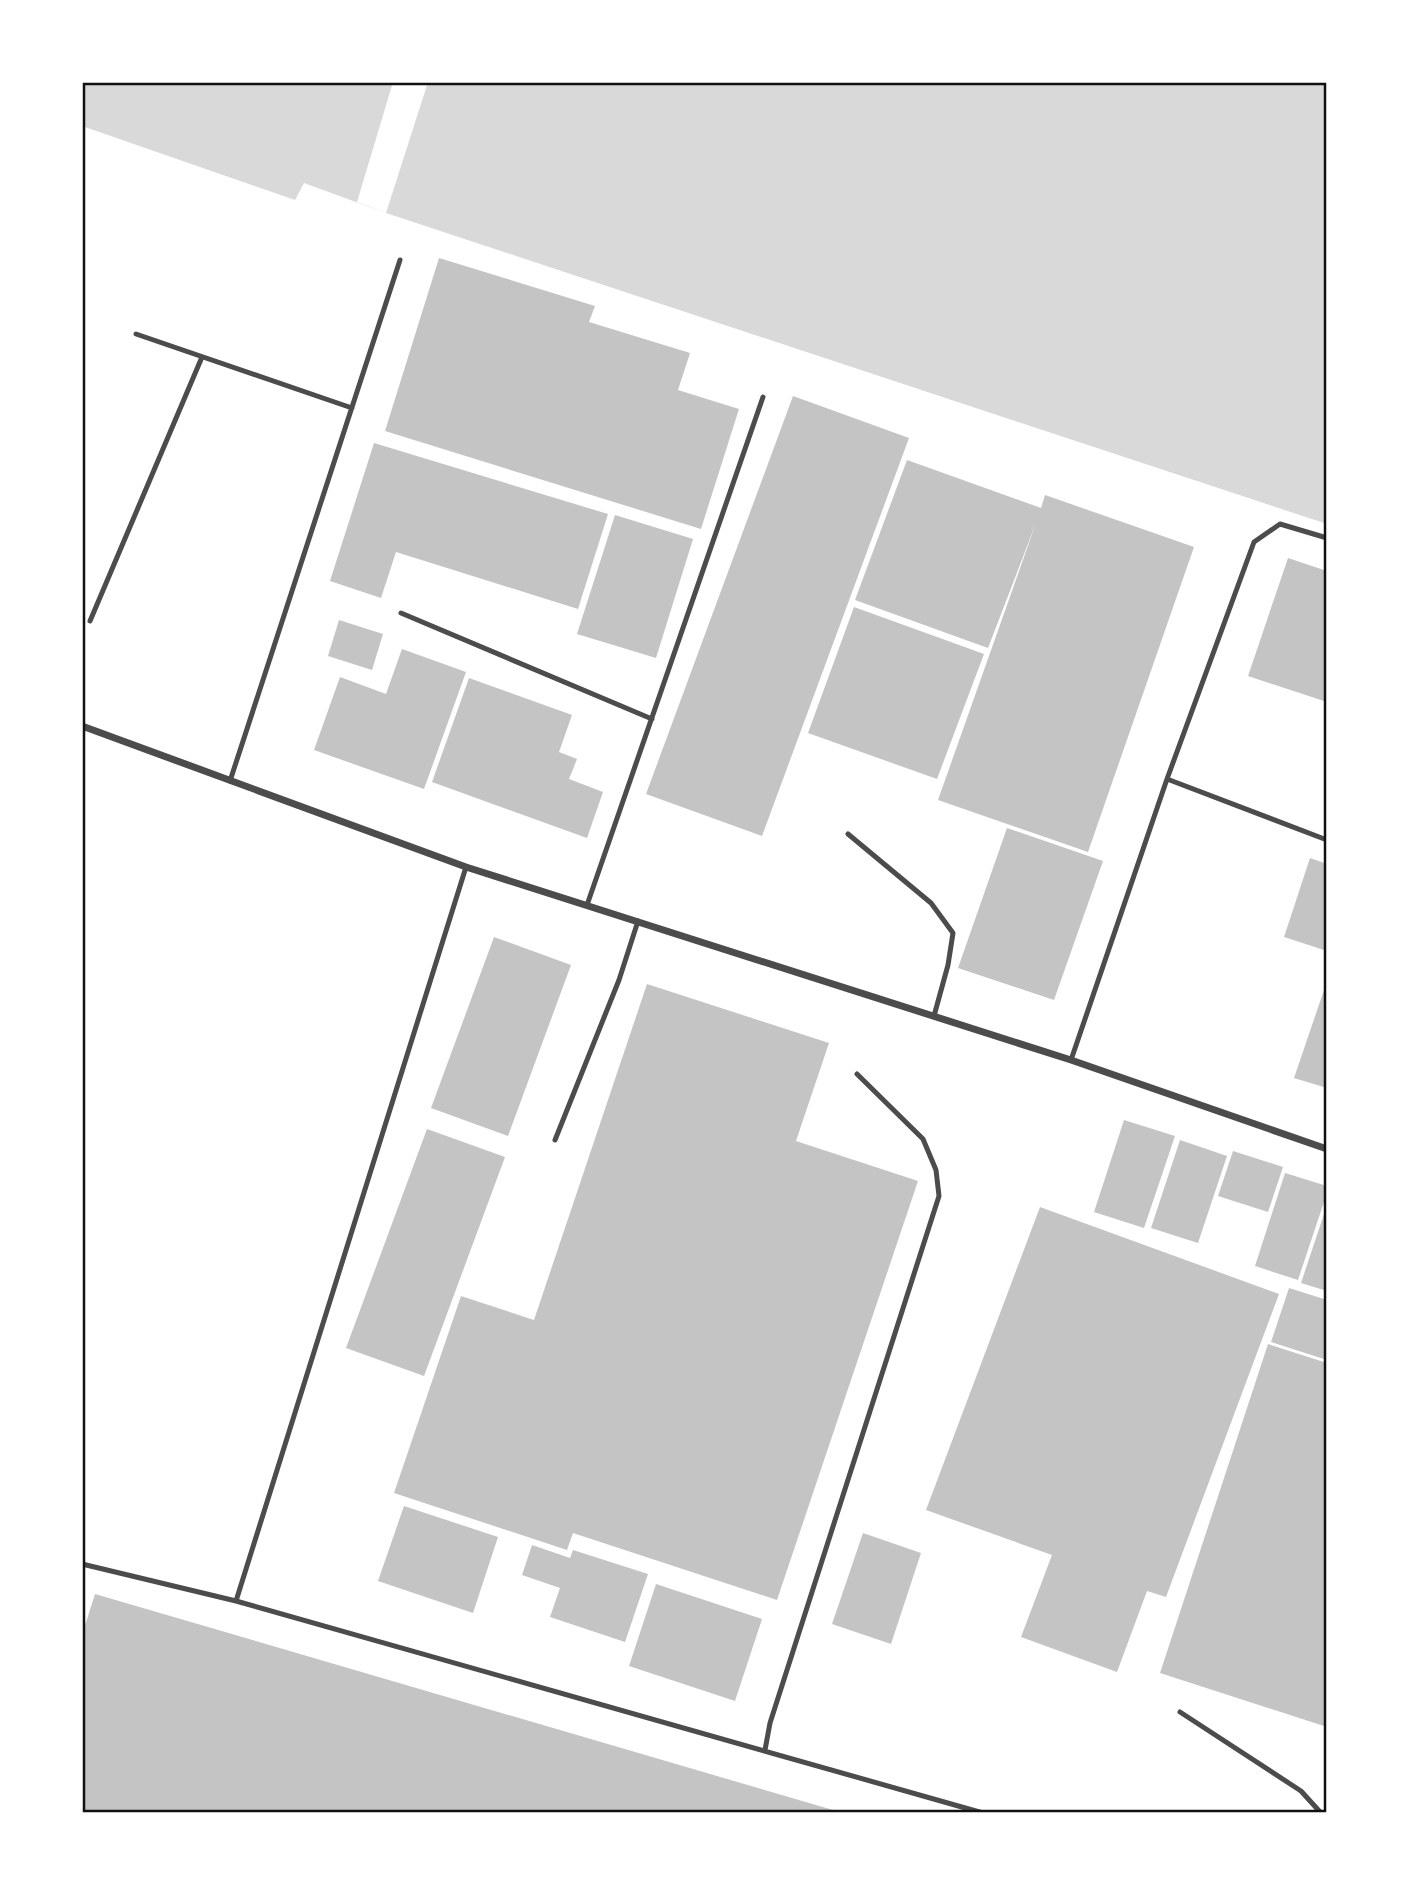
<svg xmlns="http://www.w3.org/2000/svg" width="1409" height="1895" viewBox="0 0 1409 1895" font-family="Ubuntu,sans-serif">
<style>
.water{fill:#d9d9d9}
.pier{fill:#fff}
.building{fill:#c4c4c4}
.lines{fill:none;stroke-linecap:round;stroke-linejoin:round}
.service{stroke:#4c4c4c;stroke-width:5}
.minor{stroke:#4c4c4c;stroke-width:7}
.neatline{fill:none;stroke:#111;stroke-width:2.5}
</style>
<rect width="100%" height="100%" fill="#fff"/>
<path class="water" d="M82,82H1327V524L386,213L304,183L295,200L82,126Z"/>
<path class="pier" d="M393,82H428L386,213L357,202Z"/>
<path class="building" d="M439,258L595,306L589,322L690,353L678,390L739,409L701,529L385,431Z
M793,396L909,438L762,836L646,794Z
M374,443L608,514L578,609L396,552L381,598L330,581Z
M907,460L1041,508L1045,495L1194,547L1088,852L938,800L1036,523L988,648L855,600Z
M615,515L693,539L656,658L577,634Z
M1288,558L1327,571V702L1248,676Z
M854,607L984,654L937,779L808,733Z
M339,620L383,634L372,670L328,656Z
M402,649L466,672L424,789L314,750L340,677L386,694Z
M469,678L572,715L559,752L577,759L569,779L603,792L587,838L432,782Z
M1007,828L1103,861L1054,1000L958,968Z
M1310,858L1327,864V951L1284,937Z
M494,937L571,965L508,1136L431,1108Z
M647,984L829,1043L796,1141L918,1181L777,1600L573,1533L567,1550L394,1493L461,1296L534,1320Z
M1324,990L1327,991V1088L1294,1078Z
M1124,1120L1175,1136L1144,1228L1094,1212Z
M427,1129L505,1157L424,1376L346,1348Z
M1180,1140L1227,1156L1198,1243L1151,1228Z
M1233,1151L1283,1167L1268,1212L1218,1196Z
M1285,1173L1327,1186V1193L1298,1280L1255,1266Z
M1040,1207L1279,1294L1166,1597L1147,1591L1117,1672L1021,1637L1052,1555L926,1510Z
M1326,1208H1327V1291L1301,1283Z
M1289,1288L1327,1300V1360L1271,1342Z
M1268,1344L1327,1363V1727L1160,1673Z
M404,1506L498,1537L473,1613L378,1581Z
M863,1533L921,1553L891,1644L832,1624Z
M532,1545L570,1558L573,1550L648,1574L625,1642L550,1617L560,1588L522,1575Z
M656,1584L762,1619L735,1701L629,1666Z
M95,1594L840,1812V1813H82V1635Z"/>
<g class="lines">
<path class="service" d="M136,334L352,408
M401,613L652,719
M90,621L202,357
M1167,779L1254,542L1280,524L1327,538
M230,781L400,260
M848,834L931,903L953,933L948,965L934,1016
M587,905L763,397
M1071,1060L1167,779L1327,840
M555,1140L619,980L638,921
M82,1564L236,1601L983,1813
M236,1601L466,867
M1180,1712L1301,1791L1321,1813
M765,1750L770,1723L939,1196L936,1170L923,1139L857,1074"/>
<path class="minor" d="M82,726L466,867L1071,1060L1327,1149"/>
</g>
<rect width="1409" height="1895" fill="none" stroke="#ffffff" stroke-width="168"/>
<rect x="84" y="84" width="1241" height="1727" class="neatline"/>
</svg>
